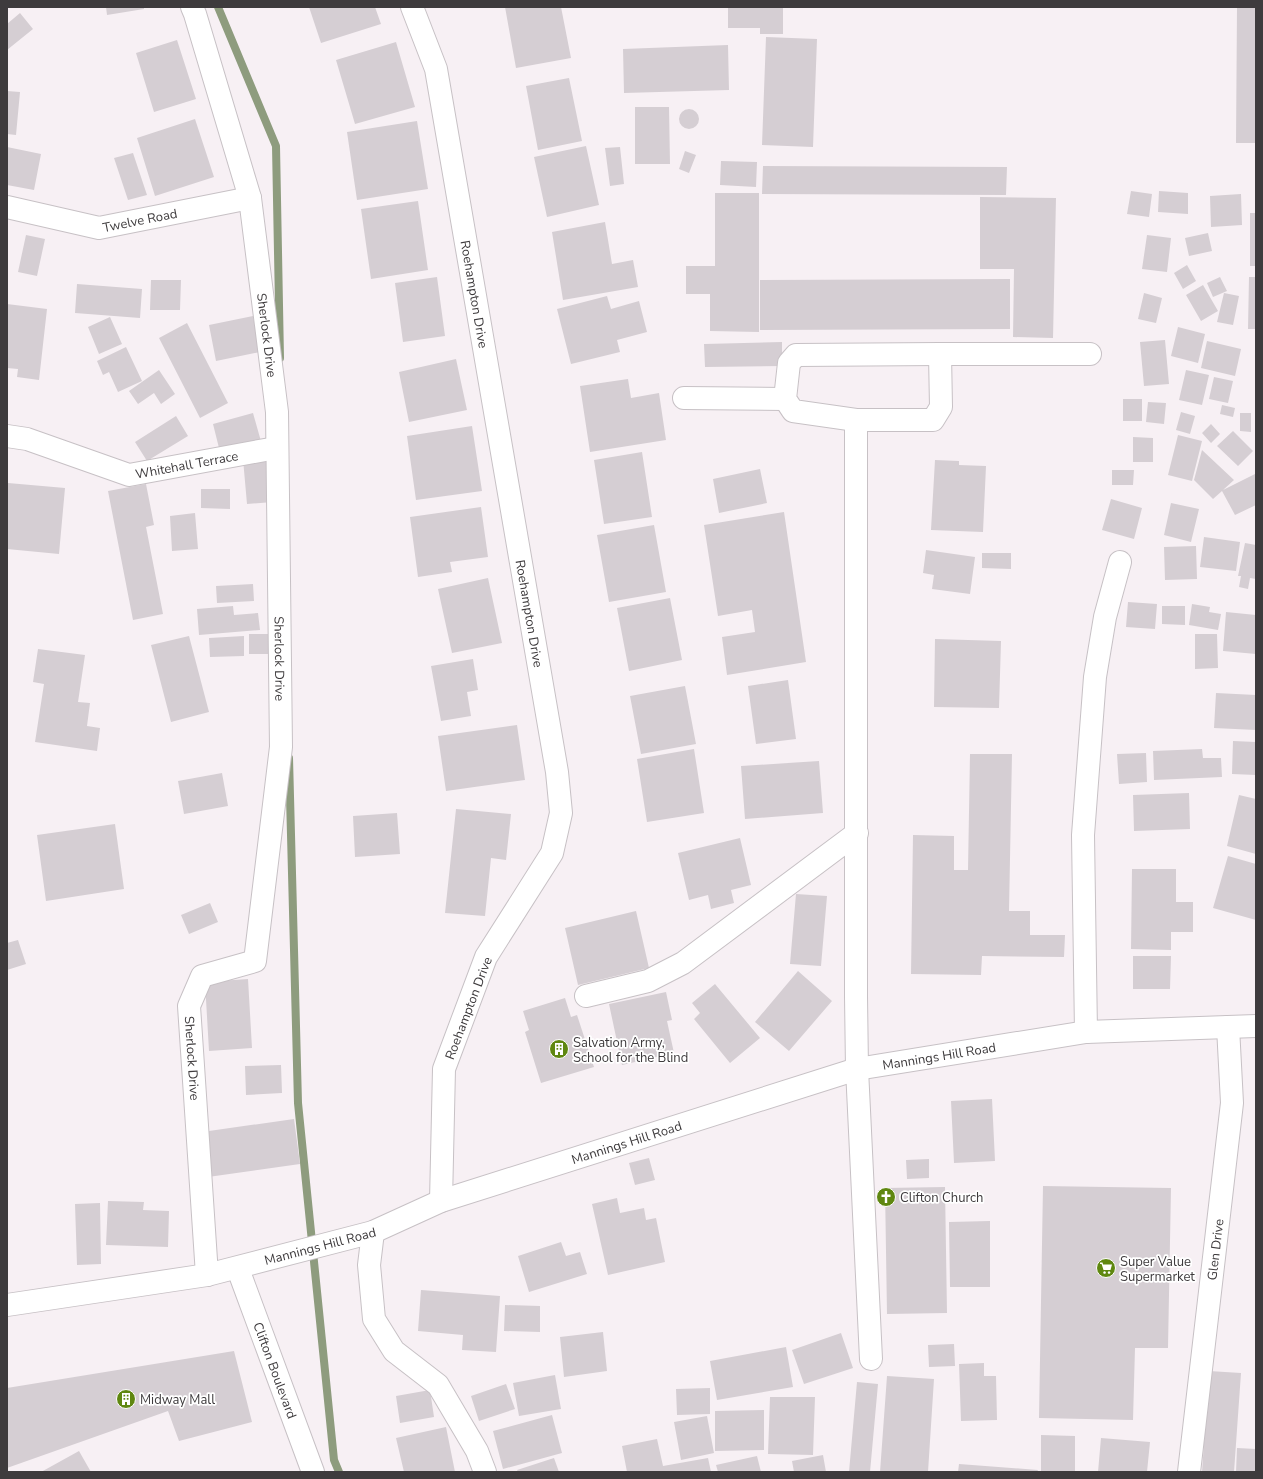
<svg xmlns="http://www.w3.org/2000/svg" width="1263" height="1479" viewBox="0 0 1263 1479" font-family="'Nunito Sans',sans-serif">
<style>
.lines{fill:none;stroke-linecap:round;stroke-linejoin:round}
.stream{stroke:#8e9c7e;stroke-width:8}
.building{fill:#d5ced3}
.minor-casing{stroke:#c7c1c5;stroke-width:24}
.major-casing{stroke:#c7c1c5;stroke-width:24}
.minor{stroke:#fff;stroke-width:22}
.major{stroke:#fff;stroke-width:22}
.labels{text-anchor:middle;stroke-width:3.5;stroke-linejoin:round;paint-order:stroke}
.street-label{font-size:13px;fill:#3e3b3d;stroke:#fff}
.poi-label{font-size:13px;fill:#3e3b3d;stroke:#fff;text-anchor:start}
</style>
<rect width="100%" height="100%" fill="#f7f0f4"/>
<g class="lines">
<path class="stream" d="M218,7L276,146L280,358
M289,758L298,1103L334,1460L339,1472"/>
</g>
<path class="building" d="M106,7H144V9L107,15Z
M309,7H375L381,24L321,43Z
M505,7H561L571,58L516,68Z
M728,7H783V34H760V28H728Z
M1237,7H1256V143H1236Z
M20,13L33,29L7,50V24Z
M766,37L817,39L813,147L762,145Z
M177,40L196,99L154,112L136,53Z
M396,42L415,107L355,124L336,60Z
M728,45L729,90L624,93L623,49Z
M569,78L582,141L538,150L526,86Z
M7,91L20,92L16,135L7,134Z
M635,107H669L670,164H635Z
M679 119a10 10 0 1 1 20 0a10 10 0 1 1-20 0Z
M195,119L214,177L155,196L137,138Z
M417,121L428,189L357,200L347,132Z
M586,146L599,205L547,217L534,157Z
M7,147L41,154L34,190L7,185Z
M620,147L624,184L610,186L605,148Z
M685,151L696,155L689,173L679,169Z
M133,153L147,195L128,200L114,158Z
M721,161L757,162L756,187L720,185Z
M763,166L1007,167L1006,195L762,194Z
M1131,191L1152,194L1149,217L1127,214Z
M1159,191L1188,193V214L1158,212Z
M715,193H759V332L710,331V294H686V266H715Z
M1241,194L1242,225L1211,227L1210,196Z
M980,197L1056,198L1053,338L1013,337L1014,269H980Z
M418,201L428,270L371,279L361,209Z
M1250,213H1256V266H1250Z
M605,222L612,264L633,260L638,287L563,300L552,232Z
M1208,233L1212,251L1189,256L1185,238Z
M26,235L45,239L37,276L18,272Z
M1147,235L1171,238L1167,272L1142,269Z
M1187,265L1196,281L1183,289L1174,273Z
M437,277L445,336L403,342L395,283Z
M1220,277L1227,291L1213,297L1207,283Z
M1249,277H1256V329H1248Z
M1010,279V329L760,330V280Z
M151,280H181L180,310H150Z
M77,284L142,289L140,318L75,313Z
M1203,285L1218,311L1201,321L1186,295Z
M1144,293L1162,298L1156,323L1138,319Z
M1224,293L1239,296L1233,325L1217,322Z
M607,296L611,309L639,301L647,332L617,340L620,352L571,364L557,309Z
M7,304L47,309L39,380L17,377L18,369L7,368Z
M253,316L260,352L216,361L209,325Z
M110,317L122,344L99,354L88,327Z
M187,323L228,403L200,418L159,338Z
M1178,327L1205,334L1198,363L1171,356Z
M1165,340L1169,384L1144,386L1140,342Z
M1207,341L1241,349L1235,376L1201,368Z
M782,342V366L705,367L704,344Z
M126,347L142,381L118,392L109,372L103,375L97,361Z
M456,359L467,410L409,422L399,372Z
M159,370L175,394L161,404L154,393L138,404L129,391Z
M1186,370L1209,375L1202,405L1179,400Z
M1214,377L1233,381L1228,403L1209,399Z
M628,379L631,398L659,393L666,440L590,452L580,386Z
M1123,399H1142V421H1123Z
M1148,402L1166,403L1164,424L1146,422Z
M1222,405L1235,408L1233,417L1220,414Z
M1181,412L1195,416L1190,434L1176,430Z
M253,413L262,445L221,456L213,424Z
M1240,413H1251V432L1240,431Z
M176,416L188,436L147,461L135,442Z
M1211,424L1220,434L1211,443L1202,433Z
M472,426L482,491L416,500L407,436Z
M1233,431L1253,451L1238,466L1217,446Z
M1178,435L1202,441L1192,481L1168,475Z
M1133,437L1153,438V462H1133Z
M1202,450L1234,480L1223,490L1255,474L1256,505L1235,515L1222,491L1213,499L1194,480Z
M642,452L652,517L604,524L594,460Z
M269,457L273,502L247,504L243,459Z
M935,460L959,461V465L986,466L983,532L931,530Z
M760,469L767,503L719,513L713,479Z
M1112,470H1134L1133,485H1112Z
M8,483L65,488L59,554L7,549Z
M146,484L154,525L146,527L163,614L133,620L108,491Z
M201,489H230V509L201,508Z
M1111,499L1142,508L1134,539L1102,530Z
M1171,503L1199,509L1191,542L1164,535Z
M481,507L488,557L450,562L452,572L418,577L410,517Z
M784,512L806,662L727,675L722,637L755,632L752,610L718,616L704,525Z
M195,513L198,549L172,551L170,516Z
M654,525L666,592L609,602L597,535Z
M1204,537L1240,542L1236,571L1200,567Z
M1245,543L1256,545V579L1250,578L1248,589L1239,587L1241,576H1238Z
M1196,546L1197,579L1165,580L1164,547Z
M926,550L975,557L970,594L932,589L934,575L923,573Z
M982,553H1011V569L982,568Z
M488,578L502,643L452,653L438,589Z
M253,584L254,601L217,603L216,586Z
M670,598L682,660L629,671L617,608Z
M1128,602L1157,604L1155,629L1126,627Z
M1192,604L1210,607L1209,612L1221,614L1218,630L1189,625Z
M233,606L234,615L258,613L260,630L199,635L197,609Z
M1162,606H1185V625L1162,624Z
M1226,612L1256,615V654L1223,651Z
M249,634H269V654H249Z
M1195,634H1217L1218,668L1195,669Z
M189,636L209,712L171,722L151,645Z
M244,636V656L210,657L209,638Z
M935,639L1001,641L999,708L934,707Z
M38,649L85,655L78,702L90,703L87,726L100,728L97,751L35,742L44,684L33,682Z
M473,659L478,690L467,692L471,716L441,721L431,666Z
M788,680L796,739L756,744L748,686Z
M685,686L696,744L641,754L630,696Z
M1216,693L1256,695V730L1214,728Z
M517,725L525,780L446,791L438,736Z
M1233,741L1256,742V775L1232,774Z
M694,749L704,813L647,822L637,759Z
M1202,749L1203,758H1221L1222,777L1154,780L1153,751Z
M1146,753L1147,782L1119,784L1117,754Z
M970,754H1012L1009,911H1030V935H1065L1064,957L982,956L981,975L911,974L913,835L954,836V870H968Z
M819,761L823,813L745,819L741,766Z
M222,773L228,806L184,814L178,781Z
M1189,793L1190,829L1134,831L1133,795Z
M1239,795L1256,799V854L1227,846Z
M456,809L511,814L506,860L491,858L485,916L445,913Z
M397,813L400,854L355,857L353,816Z
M115,824L124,889L46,901L37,835Z
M740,838L751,885L731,890L734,903L711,909L708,895L689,900L678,853Z
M1228,856L1256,864V920L1213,908Z
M1132,869H1176V902H1193V932H1171V950L1131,949Z
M796,894L827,896L821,966L790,964Z
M210,903L218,922L189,934L181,915Z
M636,911L649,968L578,985L565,928Z
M18,940L26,964L7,970V943Z
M1133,956H1171L1170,989H1133Z
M798,971L832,1001L789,1051L755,1022Z
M248,979L252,1048L209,1051L205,982Z
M715,984L760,1038L730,1063L694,1019L700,1013L692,1003Z
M666,992L672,1020L667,1021L674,1053L622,1065L609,1004Z
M565,998L571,1017L577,1015L594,1067L541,1083L525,1032L529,1030L523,1011Z
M281,1065L282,1093L246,1095L245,1066Z
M992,1099L995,1161L954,1163L951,1101Z
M294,1119L300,1164L208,1177L202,1132Z
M649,1158L655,1180L635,1185L629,1163Z
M929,1159V1178L907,1179L906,1160Z
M1043,1186L1171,1188L1168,1348H1135L1133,1420L1039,1418Z
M945,1187L947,1313L887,1314L885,1188Z
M617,1198L620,1213L644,1208L646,1220L656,1218L665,1262L608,1275L592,1204Z
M108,1201L144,1202L143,1210L169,1211L168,1247L106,1245Z
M100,1203L101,1264L77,1265L75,1204Z
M990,1221V1287H950L949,1222Z
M561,1242L566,1256L580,1252L587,1274L529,1292L518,1256Z
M421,1290L500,1296L496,1352L462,1350L463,1335L418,1331Z
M505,1305L540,1306V1332L504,1331Z
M603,1332L607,1371L564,1377L560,1337Z
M841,1333L853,1368L804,1384L792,1350Z
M954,1344L955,1366L929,1367L928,1345Z
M786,1347L793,1387L717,1400L710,1361Z
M234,1351L252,1422L179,1441L168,1411L7,1468V1388Z
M984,1363V1376H996L997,1420L961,1421L959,1364Z
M1209,1371L1241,1373L1234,1472H1202Z
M555,1375L561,1409L519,1416L513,1383Z
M887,1376L934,1379L928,1472H880Z
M857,1382L878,1384L870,1472H849Z
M506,1384L515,1409L479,1421L471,1396Z
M710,1388V1414L677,1415L676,1389Z
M430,1390L434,1417L400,1423L396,1396Z
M770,1397H815L813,1455L768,1454Z
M764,1410V1450L715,1451V1411Z
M552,1415L562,1453L503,1469L493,1431Z
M707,1416L714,1453L681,1460L674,1422Z
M446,1427L455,1472H404L396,1438Z
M1041,1435L1075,1436V1472H1041Z
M1101,1438L1150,1442L1147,1472H1098Z
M657,1439L663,1466L708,1458L711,1472H627L622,1446Z
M1237,1448L1256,1449V1472H1236Z
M79,1451L91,1472H41Z
M823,1455L826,1472H794L792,1461Z
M757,1456L761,1472H718L716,1465Z
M554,1458L559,1472H518L517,1470Z
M959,1464L1038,1470L1037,1472H958Z"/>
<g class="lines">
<g class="minor-casing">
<g id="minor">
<path id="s1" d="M192,7L195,14L250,198L277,412L281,747L255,961L202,976L189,1006L207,1275"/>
<path id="s2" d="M412,7L436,69L557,772L561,813L552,853L486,957L444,1069L441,1201"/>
<path id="s3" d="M7,207L99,228L250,198"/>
<path d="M684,398L785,399"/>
<path d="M856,420L793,411L785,399L789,363L796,355L940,354"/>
<path id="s4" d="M7,436L27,439L129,475L276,448"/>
<path d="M586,996L648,981L683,963L857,833"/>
<path d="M1086,1032L1083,835L1095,677L1105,617L1120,562"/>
<path d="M373,1232L369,1265L374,1319L394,1351L438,1385L477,1451L485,1472"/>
<path id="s5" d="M238,1269L313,1472"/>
<path d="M871,1359L857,1069L856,996V420H933L941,407L940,354H1090"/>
<path id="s6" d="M1189,1472L1232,1103L1228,1027"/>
</g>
</g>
<g class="major-casing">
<g id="major">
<path id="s7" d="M7,1305L207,1275L373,1232L441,1201L857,1069L1086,1032L1256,1026"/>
</g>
</g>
<use href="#minor" class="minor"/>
<use href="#major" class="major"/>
</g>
<defs>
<g id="building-disc" transform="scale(1)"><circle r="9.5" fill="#5f8710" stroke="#fff"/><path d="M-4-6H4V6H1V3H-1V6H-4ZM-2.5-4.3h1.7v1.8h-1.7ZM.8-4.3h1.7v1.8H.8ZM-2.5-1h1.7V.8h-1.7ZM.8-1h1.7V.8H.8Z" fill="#fff"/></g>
<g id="church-disc" transform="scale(1)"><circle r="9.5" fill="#5f8710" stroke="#fff"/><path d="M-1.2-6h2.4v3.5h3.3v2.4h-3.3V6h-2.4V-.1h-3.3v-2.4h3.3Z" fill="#fff"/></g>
<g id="supermarket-disc" transform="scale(1)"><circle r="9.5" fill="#5f8710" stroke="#fff"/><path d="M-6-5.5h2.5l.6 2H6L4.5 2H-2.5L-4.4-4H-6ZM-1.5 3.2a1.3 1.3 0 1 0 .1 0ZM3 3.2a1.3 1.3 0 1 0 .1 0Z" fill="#fff"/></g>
</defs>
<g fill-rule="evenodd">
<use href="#building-disc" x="559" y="1049"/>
<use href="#church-disc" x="886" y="1197"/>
<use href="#supermarket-disc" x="1106" y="1268"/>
<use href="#building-disc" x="126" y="1399"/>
</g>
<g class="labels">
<g class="street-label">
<text dy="5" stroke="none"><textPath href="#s3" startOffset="136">Twelve Road</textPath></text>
<text dy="5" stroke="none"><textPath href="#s2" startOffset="295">Roehampton Drive</textPath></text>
<text dy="5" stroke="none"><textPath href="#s1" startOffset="338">Sherlock Drive</textPath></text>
<text dy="5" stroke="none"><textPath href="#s4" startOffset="187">Whitehall Terrace</textPath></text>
<text dy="5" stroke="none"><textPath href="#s2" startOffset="619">Roehampton Drive</textPath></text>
<text dy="5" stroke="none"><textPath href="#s1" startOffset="662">Sherlock Drive</textPath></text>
<text transform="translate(468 1008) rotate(-69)" y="5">Roehampton Drive</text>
<text dy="5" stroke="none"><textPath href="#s7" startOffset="968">Mannings Hill Road</textPath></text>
<text dy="5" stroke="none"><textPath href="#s1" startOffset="1106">Sherlock Drive</textPath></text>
<text dy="5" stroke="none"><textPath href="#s7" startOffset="643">Mannings Hill Road</textPath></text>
<text dy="5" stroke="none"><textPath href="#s7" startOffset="319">Mannings Hill Road</textPath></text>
<text dy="5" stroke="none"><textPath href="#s6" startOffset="224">Glen Drive</textPath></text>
<text dy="5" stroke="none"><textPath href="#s5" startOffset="108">Clifton Boulevard</textPath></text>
</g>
<g class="poi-label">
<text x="573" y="1047">Salvation Army,<tspan x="573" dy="15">School for the Blind</tspan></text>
<text x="900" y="1202">Clifton Church</text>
<text x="1120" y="1266">Super Value<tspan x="1120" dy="15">Supermarket</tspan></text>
<text x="140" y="1404">Midway Mall</text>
</g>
</g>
<rect width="1263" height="1479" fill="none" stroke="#3e3b3d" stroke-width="16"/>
</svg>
